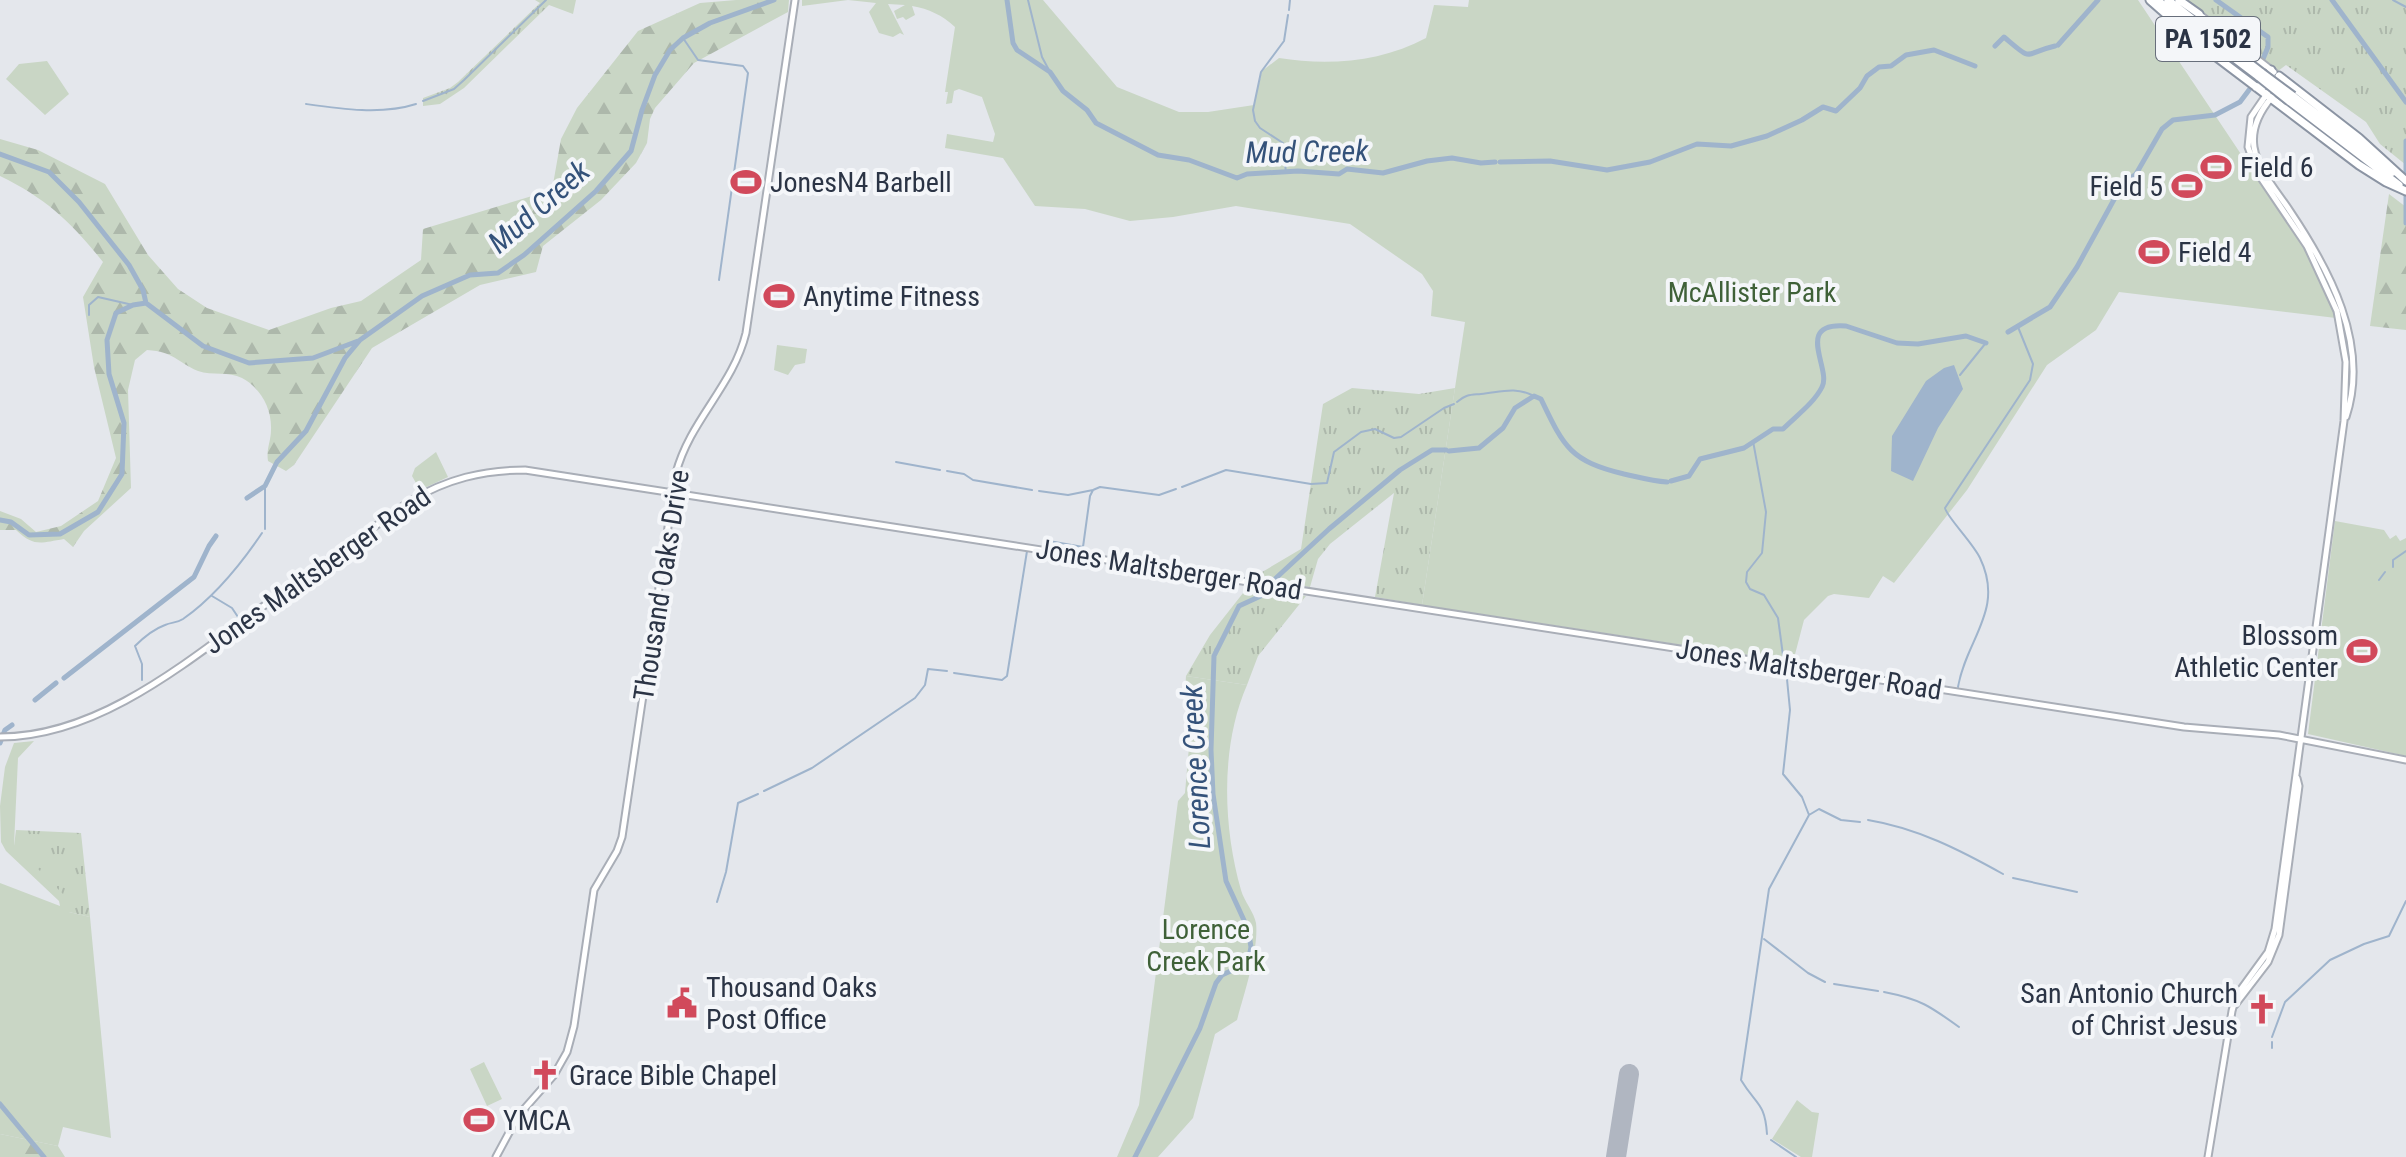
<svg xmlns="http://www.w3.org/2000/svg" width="2406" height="1157" viewBox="0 0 2406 1157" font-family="'Roboto Condensed',sans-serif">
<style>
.grass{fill:url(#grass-tufts)}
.forest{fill:url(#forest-firs)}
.park{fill:#c9d6c5}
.water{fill:#9fb4cc}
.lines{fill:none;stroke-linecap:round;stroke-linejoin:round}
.stream{stroke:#9fb4cc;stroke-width:2}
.river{stroke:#9fb4cc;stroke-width:5}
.runway{stroke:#b0b6c1;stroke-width:20}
.secondary-casing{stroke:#a9aeb7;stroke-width:9}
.motorway-casing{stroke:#8b94a3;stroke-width:11}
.secondary{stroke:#fff;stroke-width:5}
.motorway{stroke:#fff;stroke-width:7}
.motorway-bridge-casing{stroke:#8b94a3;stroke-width:11;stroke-linecap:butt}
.motorway-bridge{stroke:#fff;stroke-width:7}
.labels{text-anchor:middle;stroke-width:8;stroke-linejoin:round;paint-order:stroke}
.shield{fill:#f4f6f9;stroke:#676e7b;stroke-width:2}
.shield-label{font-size:26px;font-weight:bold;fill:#2b3445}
.poi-label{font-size:28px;fill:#2b3445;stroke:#f4f6f9;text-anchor:start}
.park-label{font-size:28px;fill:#3f6138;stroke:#f4f6f9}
.street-label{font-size:28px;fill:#2b3445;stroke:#f4f6f9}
.water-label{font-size:30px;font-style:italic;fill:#34527a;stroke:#f4f6f9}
</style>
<defs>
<pattern id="grass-tufts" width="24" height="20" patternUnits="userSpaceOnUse" patternTransform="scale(2)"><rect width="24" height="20" fill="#c9d6c5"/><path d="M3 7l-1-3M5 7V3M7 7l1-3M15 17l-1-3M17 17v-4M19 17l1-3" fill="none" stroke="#adb8ab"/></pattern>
<pattern id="forest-firs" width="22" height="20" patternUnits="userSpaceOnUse" patternTransform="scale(2)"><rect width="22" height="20" fill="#c9d6c5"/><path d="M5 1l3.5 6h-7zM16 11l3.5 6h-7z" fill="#adb8ab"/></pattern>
</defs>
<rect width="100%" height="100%" fill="#e4e7ec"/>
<path class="grass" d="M535,0H576L573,14L549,5L464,88L440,104L423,106V98L450,88L458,82L540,3Z
M2183,0H2406V165L2380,144L2366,122L2286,65L2278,71Z
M1352,388L1419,394L1455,388L1422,605L1375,597L1394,493L1330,544L1318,559L1310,587L1252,578L1301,549L1323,404Z
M1247,588L1306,596L1258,656L1247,685L1186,676L1210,635Z
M16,830L81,833L90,917L69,912L14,846Z"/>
<path class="forest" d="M736,0H789L788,12L694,63L655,108L650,119L647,143L636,163L601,200L543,246L536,272L480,285L372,348L294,465L286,471L268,461C266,449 271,441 271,430C272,409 261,388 242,378C229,371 212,376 198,371C175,361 175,352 147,350L135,360L128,390L131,488L84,531L73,547L64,539C40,543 34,547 16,530H0V511L21,519L36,532L61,526L98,501L116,458L94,367L83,297L103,262C71,222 47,199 0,176V139L38,150L105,184L148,255L178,289L207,308L269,330L331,308L361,301L421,260L423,229L552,190L561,139L577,108L638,31L700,3Z
M2389,194L2406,207V330L2370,326Z
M0,1134L58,1146L65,1157H0Z"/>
<path class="park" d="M802,0H1043L1117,87L1179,112H1208L1254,105L1262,71L1279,58C1328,66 1382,62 1426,38L1434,5L1468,7L1469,0H2138L2309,256L2336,318L2119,292L2096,330L2047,365L1967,490L1894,583L1883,576L1869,598L1834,594L1828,596L1804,620L1793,662L1422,605L1465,322L1431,316L1433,291L1422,274L1350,224L1236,206L1173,217L1130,221L1085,209L1035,206L1003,158L945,148L947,134L993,142L995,134L982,97L959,89L954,91L952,103L946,104L948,92H945L955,27C942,15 929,9 912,6L915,15L906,20L903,17L897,19L894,11L905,5L888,4L904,35L900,33L893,37L879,33L869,12L876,3L848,0L802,6Z
M47,61L69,94L45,115L6,79L19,64Z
M777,345L807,349L805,363L795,365L788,375L774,370Z
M436,452L448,477L420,490L412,476L415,468Z
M2335,521L2384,530L2390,539L2396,535L2400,541L2406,538V756L2308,734Z
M1186,676L1247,685C1220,747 1223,827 1241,890C1244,901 1254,912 1256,923C1259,949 1244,994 1237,1020L1215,1034L1193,1118L1158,1157H1117L1139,1105L1178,801L1185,793L1192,712L1185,691Z
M34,741L18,758L14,845L69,900V912L90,917L111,1138L63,1127L58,1146L0,1134V883L60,906L59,901L6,851L1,842L0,806L5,767L14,743Z
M484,1062L502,1099L487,1106L470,1069Z
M1797,1100L1812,1112L1819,1113L1812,1157H1801L1772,1139Z"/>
<path class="water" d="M1954,365L1963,389L1938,428L1913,481L1891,471L1892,436L1926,381L1944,368Z"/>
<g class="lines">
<path class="stream" d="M1028,0L1042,57L1050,72
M2393,0L2406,7
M1289,10L1290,0
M683,38L698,60L743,66L748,73L719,280
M423,101L454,89L464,80L546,0
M306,104C341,109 382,115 416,104
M1286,173L1283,143L1260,128L1255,121L1253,110L1261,72L1284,41L1288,15
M89,315V305L98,297L133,305
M1960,375L1985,344
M1457,402C1467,394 1470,395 1481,394C1501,392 1515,386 1534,396
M1753,441L1766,512L1762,553L1747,572L1746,582L1750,589L1764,595L1778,618L1784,663
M896,462L940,470
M947,471L964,474L973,480L1032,490
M1182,487L1226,470L1311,484L1327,483L1334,452L1361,432L1375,429L1394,438L1401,437L1444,408L1454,404
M1039,491L1068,495L1093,490
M265,529V486
M1049,541L1083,547L1090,496L1093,490L1100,487L1159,495L1176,489
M2393,567V560L2406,551
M2379,580L2385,572
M212,596L232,608L238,617
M1786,669L1790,710L1783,774L1802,797L1809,815
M954,673L1002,680L1007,676L1027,551
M142,680V664L135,646C143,638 154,629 165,625C172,622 177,623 183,619C213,598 241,564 262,533
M1958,687C1966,639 2005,610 1980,558C1973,543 1946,516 1945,508L2030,380L2033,364L2018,327
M764,791L812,768L915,698L925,685L928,669L947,671
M1868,820C1917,828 1960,850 2003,874
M2013,878L2077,892
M717,902L726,872L738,803L758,794
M1764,939L1808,973L1825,982
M1834,984L1878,991
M1884,992C1920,999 1930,1006 1959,1027
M2272,1037L2285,1002L2330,960L2364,944L2389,936L2406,901
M2272,1042V1048
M1767,1134C1765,1102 1756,1105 1741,1080L1769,889L1809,815L1819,809L1841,820L1860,822
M1771,1140L1796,1157"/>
<path class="river" d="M1007,0L1013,43L1017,50L1050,72L1063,91L1087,110L1096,123L1158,155L1189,160L1237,178L1247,174L1298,171L1339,174L1347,169L1383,173L1427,161L1452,158L1481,163L1495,162
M2216,0L2268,37V47L2263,59
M2332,0L2406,102
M2058,45L2098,0
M1995,46L2004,37C2035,63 2021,54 2055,46
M2406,141V223
M0,154L49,172L79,202L129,265L143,290L146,303
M1500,162L1550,161L1607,170L1650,162L1697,144L1731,146L1767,136L1802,120L1823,107L1836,111L1860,88L1867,76L1879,67L1891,66L1906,55L1934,50L1975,66
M2008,332L2050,307L2077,267L2122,185L2136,174L2162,129L2173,120L2215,115L2240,102L2249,90
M1449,451L1479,448L1503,428L1515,408L1534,396L1541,399C1564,447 1570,461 1624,474C1638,477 1652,481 1667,482
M1671,481L1689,476L1700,459L1744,448L1773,429H1783C1796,416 1814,403 1822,387C1832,369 1793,322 1846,326L1897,343L1918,344L1966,336L1986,343
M247,498L265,486L277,462L306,431L345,358L360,340L422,296L470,275L498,273L524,255L596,191L631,151L642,110L655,75L670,50L683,38L710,23L774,0
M0,520L11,522L29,535L60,534L98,512L122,474L124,423L109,374L107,340L116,313L133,305L146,303L203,346L249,363L313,358L358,341
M64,678L194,577L209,546L216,536
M35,700L56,683
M0,743L5,730L12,725
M0,1104L44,1157
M1135,1157L1200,1028L1216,983L1222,975L1248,963L1251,947L1248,929L1226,881L1213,794L1211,750L1214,656L1239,606L1265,594L1276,578L1329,529L1400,470L1432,450H1446"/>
<path class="runway" d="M1616,1157L1629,1074"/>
<g class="secondary-casing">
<path id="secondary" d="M2199,14L2274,72
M2272,97C2260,111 2251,127 2254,147C2258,171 2277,191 2290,211C2329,269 2370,344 2346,417
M0,737C99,737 188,661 265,605C313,571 362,536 410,501C447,479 483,470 525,470L2184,727L2279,735L2406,760
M2235,1005L2268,962L2279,935L2299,786L2297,778
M496,1157L518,1116L554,1075L567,1052L574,1026L594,890L617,851L622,837L676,473C690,420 733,386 746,333L795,0
M2208,1157L2232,1011L2236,996L2268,952L2275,929L2344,421L2346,362L2337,311L2307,246L2257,172L2248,147L2251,117L2273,85"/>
</g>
<g class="motorway-casing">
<path id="motorway" d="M2150,0L2206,49L2359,165L2386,182L2406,191
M2157,0L2259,77
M2168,0L2262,73
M2179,0L2199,14
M2279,76L2359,138L2406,181
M2256,87L2264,86L2271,76V70
M2293,96L2393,172
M2289,101L2399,185"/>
</g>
<use href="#secondary" class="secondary"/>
<use href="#motorway" class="motorway"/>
<g class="motorway-bridge-casing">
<path id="motorway-bridge" d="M2262,73L2293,96
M2259,77L2289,101"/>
</g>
<use href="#motorway-bridge" class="motorway-bridge"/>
</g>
<defs>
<g id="stadium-bare" transform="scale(2.4)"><path d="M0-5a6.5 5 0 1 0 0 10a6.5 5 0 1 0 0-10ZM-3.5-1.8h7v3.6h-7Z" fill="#d1495b" stroke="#f4f6f9" stroke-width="2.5" paint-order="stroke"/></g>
<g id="civic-bare" transform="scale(2.4)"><path d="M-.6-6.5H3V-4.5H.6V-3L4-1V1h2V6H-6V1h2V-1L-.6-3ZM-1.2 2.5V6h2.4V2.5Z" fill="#d1495b" stroke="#f4f6f9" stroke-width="2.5" paint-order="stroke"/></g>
<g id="church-bare" transform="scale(2.4)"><path d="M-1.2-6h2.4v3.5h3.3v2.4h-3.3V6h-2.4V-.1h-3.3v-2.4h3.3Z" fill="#d1495b" stroke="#f4f6f9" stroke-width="2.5" paint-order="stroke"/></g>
</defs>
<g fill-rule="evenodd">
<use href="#stadium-bare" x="2216" y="167"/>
<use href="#stadium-bare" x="746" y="182"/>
<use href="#stadium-bare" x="2187" y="186"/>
<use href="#stadium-bare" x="2154" y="252"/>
<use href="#stadium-bare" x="779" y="296"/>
<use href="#stadium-bare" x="2362" y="651"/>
<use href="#civic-bare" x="682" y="1003"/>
<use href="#church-bare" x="2262" y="1009"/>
<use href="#church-bare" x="545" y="1075"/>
<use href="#stadium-bare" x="479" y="1120"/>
</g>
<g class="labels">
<rect class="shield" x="2156" y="17" width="104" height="44" rx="6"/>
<g class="shield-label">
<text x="2208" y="48">PA 1502</text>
</g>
<g class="poi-label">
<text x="2240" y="177">Field 6</text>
<text x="770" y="192">JonesN4 Barbell</text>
<text x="2163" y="196" text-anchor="end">Field 5</text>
<text x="2178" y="262">Field 4</text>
<text x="803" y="306">Anytime Fitness</text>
<text x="2338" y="645" text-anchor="end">Blossom<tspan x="2338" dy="32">Athletic Center</tspan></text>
<text x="706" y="997">Thousand Oaks<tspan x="706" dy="32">Post Office</tspan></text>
<text x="2238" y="1003" text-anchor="end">San Antonio Church<tspan x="2238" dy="32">of Christ Jesus</tspan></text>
<text x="569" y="1085">Grace Bible Chapel</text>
<text x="503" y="1130">YMCA</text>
</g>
<g class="park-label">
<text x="1752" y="302">McAllister Park</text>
<text x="1206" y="939">Lorence<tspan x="1206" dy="32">Creek Park</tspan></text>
</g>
<g class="street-label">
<text transform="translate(1169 569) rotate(9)" y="10">Jones Maltsberger Road</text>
<text transform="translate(317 570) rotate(-35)" y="10">Jones Maltsberger Road</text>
<text transform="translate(661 585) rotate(-81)" y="10">Thousand Oaks Drive</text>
<text transform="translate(1809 669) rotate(9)" y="10">Jones Maltsberger Road</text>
</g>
<g class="water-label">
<text transform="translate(1307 152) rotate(-1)" y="10">Mud Creek</text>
<text transform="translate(539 207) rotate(-41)" y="10">Mud Creek</text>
<text transform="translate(1196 767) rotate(-93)" y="10">Lorence Creek</text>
</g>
</g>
</svg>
